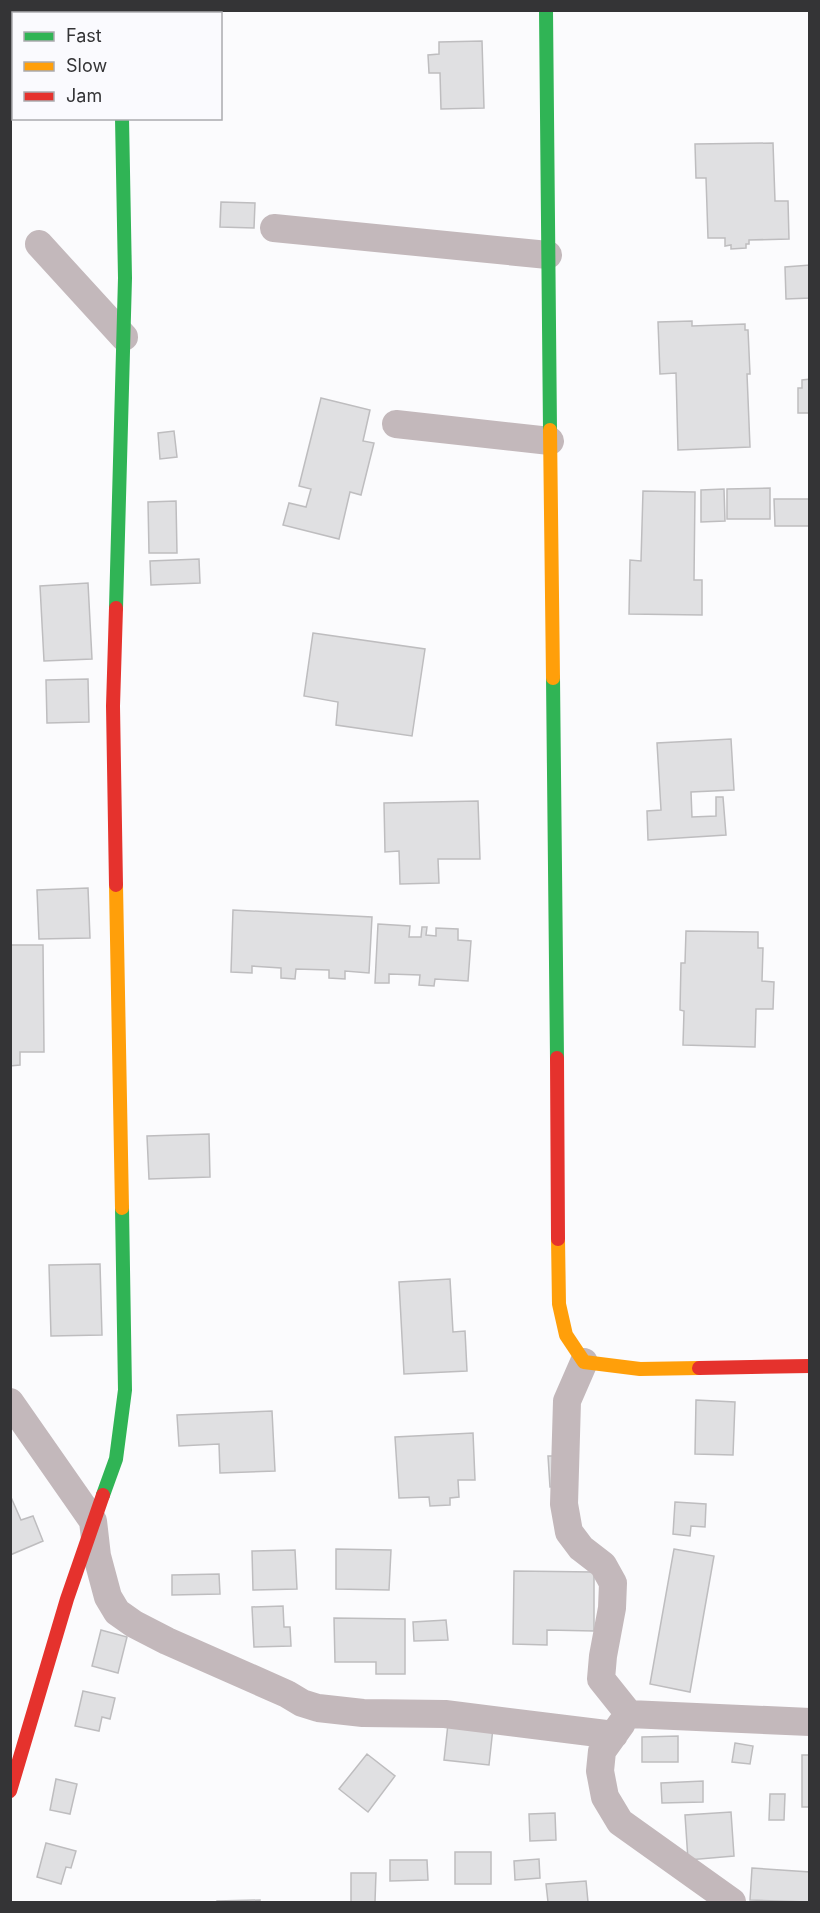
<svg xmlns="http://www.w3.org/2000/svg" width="820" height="1913" viewBox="0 0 820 1913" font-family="Inter,sans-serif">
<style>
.building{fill:#e0e0e2;stroke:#bebdbf;stroke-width:1.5}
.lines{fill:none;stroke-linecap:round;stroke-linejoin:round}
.street{stroke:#c3b8bb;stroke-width:28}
.fast{stroke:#30b455;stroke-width:14}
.slow{stroke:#ff9f0a;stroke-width:14}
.jam{stroke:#e5322d;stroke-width:14}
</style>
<rect width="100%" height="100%" fill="#fbfbfd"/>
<path class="building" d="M482,41L484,108L441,109L440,73H429L428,55L439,54V42Z
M773,143L775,201H788L789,239L749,240V244H746V248L731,249V245L725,246V238H708L706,178H696L695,144Z
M221,202L255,203L254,228L220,227Z
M810,265V298L786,299L785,267Z
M692,321V326L745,324V330H748L750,374H747L750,447L678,450L676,373L660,374L658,322Z
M810,379V413H798V388H802V380Z
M321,398L370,410L363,441L374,443L361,495L350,492L339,539L283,525L289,503L306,507L311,489L299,486Z
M174,431L177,457L160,459L158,433Z
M770,488V519H727V489Z
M724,489L725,521L701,522V490Z
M643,491L695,492L694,580H702V615L629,614L630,560L641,561Z
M774,499H810V526H775Z
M176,501L177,553H149L148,502Z
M199,559L200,583L151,585L150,561Z
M88,583L92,659L44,661L40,586Z
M313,633L425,649L412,736L336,725L338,702L304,696Z
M88,679L89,722L47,723L46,680Z
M731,739L734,790L691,792L692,817L716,816V797H723L726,835L648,840L647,811L661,810L657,743Z
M478,801L480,859H438L439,883L400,884L399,851L385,852L384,803Z
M88,888L90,938L39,939L37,890Z
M233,910L372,917L369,973L345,971V979L329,978V970L296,969L295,979L281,978V968L252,966V973L231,972Z
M378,924L410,926L409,937H421L422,927H427L426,935L436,936V928L458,929V940L471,941L468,981L435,979L434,986L419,985L420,975L389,974V983H375Z
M686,931L758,932V948H763L762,981L774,982L773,1009H756L755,1047L683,1045L684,1011L680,1010L681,963H685Z
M10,945H43L44,1052H20V1065L10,1066Z
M209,1134L210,1177L149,1179L147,1136Z
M100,1264L102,1335L51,1336L49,1265Z
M450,1279L453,1332L465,1331L467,1371L404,1374L399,1282Z
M696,1400L735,1402L733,1455L695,1454Z
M272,1411L275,1471L220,1473L219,1444L179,1446L177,1415Z
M473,1433L475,1480H458L459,1497L450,1498V1505L430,1506L429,1497L399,1498L395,1437Z
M548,1456H559L561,1486L550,1487Z
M10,1495L21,1520L33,1516L43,1541L10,1555Z
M675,1502L706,1504L705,1527L691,1526L690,1536L673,1534Z
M336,1549L391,1550L389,1590L336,1589Z
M674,1549L714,1556L690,1692L650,1684Z
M295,1550L297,1589L253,1590L252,1551Z
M514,1571L594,1572V1631L547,1630V1645L513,1644Z
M219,1574L220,1594L172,1595V1575Z
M283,1606L284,1627H290L291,1646L254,1647L252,1607Z
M334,1618L405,1619V1674H376V1662H335Z
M446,1620L448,1640L414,1641L413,1622Z
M101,1630L127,1637L118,1673L92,1666Z
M83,1691L115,1698L110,1719L102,1717L99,1731L75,1726Z
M448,1724L493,1728L489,1765L444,1760Z
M678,1736V1762H642V1737Z
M735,1743L753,1746L750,1764L732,1762Z
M367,1754L395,1776L368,1812L339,1789Z
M802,1755H810V1807H802Z
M56,1779L77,1784L70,1814L50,1810Z
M703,1781V1802L662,1803L661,1783Z
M770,1794H785L784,1820H769Z
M731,1812L734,1856L688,1860L685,1815Z
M555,1813L556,1840L530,1841L529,1814Z
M46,1843L76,1851L71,1868L66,1867L61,1884L37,1877Z
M455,1852H491V1884H455Z
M539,1859L540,1878L515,1880L514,1861Z
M390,1860H427L428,1880L390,1881Z
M752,1868L810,1872V1902L750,1900Z
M351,1873H376L375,1902H351Z
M586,1881L588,1902H548L546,1884Z
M260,1900V1902H217V1901Z"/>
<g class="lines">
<path class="street" d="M120,10V14
M274,228L548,255
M39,244L124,337
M396,424L550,441
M584,1362L567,1401L564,1504L569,1532L581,1548L603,1565L613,1583L612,1608L603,1656L601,1679L629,1714L810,1722
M10,1402L93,1521L97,1556L108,1597L117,1612L134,1624L167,1641L287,1694L302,1703L318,1708L363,1713L445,1714L614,1735
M622,1723L602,1751L600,1771L605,1797L620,1822L732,1902"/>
<path class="fast" d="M546,10L550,430
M116,608L125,278L122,118
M553,678L557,1058
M103,1495L116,1459L125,1390L122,1208"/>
<path class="slow" d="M550,430L553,678
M116,885L122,1208
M558,1239L559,1304L566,1335L584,1362L640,1369L699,1368"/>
<path class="jam" d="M116,608L113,706L116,885
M557,1058L558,1239
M699,1368L810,1366
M10,1791L67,1599L103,1495"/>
</g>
<rect width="820" height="1913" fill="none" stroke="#343436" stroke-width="24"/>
<rect x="12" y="12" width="210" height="108" fill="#fafafe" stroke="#ababae" stroke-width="1.5"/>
<rect x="24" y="32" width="30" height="9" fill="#30b455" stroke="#ababae" stroke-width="1.5"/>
<text x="66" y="42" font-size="18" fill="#343436">Fast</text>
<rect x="24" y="62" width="30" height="9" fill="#ff9f0a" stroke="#ababae" stroke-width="1.5"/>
<text x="66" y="72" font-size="18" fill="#343436">Slow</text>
<rect x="24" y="92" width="30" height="9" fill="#e5322d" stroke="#ababae" stroke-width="1.5"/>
<text x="66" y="102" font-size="18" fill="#343436">Jam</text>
</svg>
